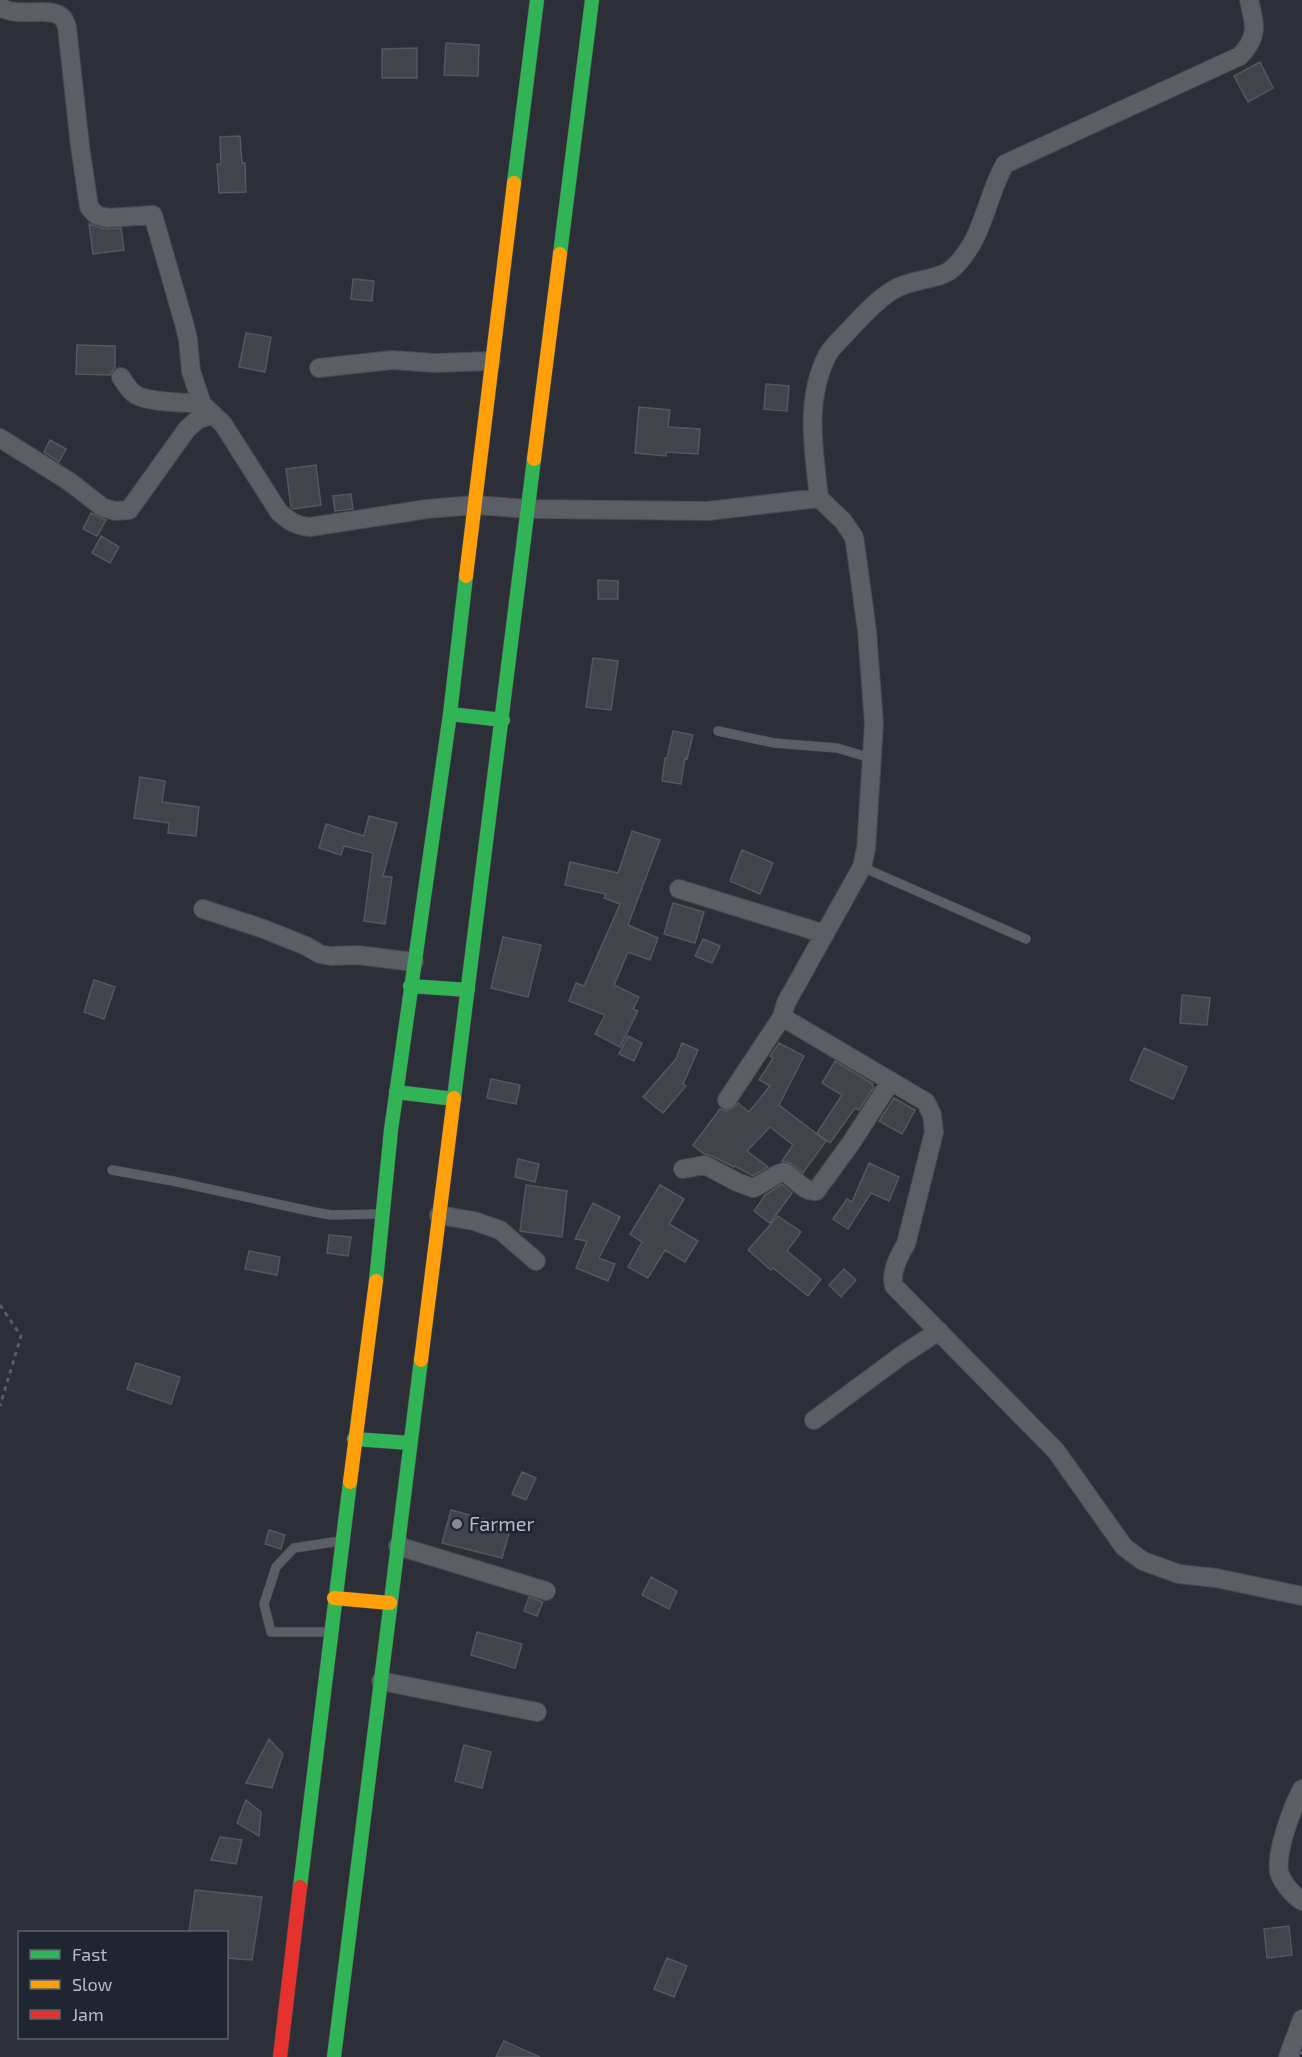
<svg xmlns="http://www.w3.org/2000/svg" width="1302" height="2057" viewBox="0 0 1302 2057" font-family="'Exo 2',sans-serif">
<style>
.building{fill:#41444a;stroke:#53575f;stroke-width:1.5}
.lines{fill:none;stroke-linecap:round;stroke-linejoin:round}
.lane-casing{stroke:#484a50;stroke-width:10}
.street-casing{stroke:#484a50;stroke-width:20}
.fast-casing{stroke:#494c54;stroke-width:15}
.slow-casing{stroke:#494c54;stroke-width:15}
.jam-casing{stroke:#494c54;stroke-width:15}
.path{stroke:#595d62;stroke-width:3;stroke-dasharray:4.5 4.5;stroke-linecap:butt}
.lane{stroke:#5b5e65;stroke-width:9}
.street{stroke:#5b5e65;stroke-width:18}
.fast{stroke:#30b455;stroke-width:14}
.slow{stroke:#ff9f0a;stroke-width:14}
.jam{stroke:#e5322d;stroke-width:14}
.rail-casing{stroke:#5f6168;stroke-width:7}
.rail{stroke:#1f2531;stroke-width:4.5;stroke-dasharray:14;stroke-linecap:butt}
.poi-dot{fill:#868a95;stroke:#1f2531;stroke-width:2}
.labels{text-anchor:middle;stroke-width:5;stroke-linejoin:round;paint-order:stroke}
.poi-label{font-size:20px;fill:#b6bbc7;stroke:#1f2531;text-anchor:start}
</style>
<rect width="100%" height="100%" fill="#2c2f37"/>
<path class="building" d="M446,43L479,45L478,76L444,75Z
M417,48V78H382V49Z
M1260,62L1273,88L1248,102L1234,76Z
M240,136L242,163H245L246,192L219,193L217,164H221L220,137Z
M89,224L106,229L121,228L124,250L93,254Z
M353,279L374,281L372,301L351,299Z
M246,333L271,337L265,372L239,367Z
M77,345L115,346V367L110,375L76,374Z
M766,384L789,386L787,411L764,409Z
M639,407L670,410L668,427L700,429L698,454L666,452V456L635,453Z
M50,440L66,449L59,462L44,452Z
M316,465L321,505L293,509L291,507L286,469Z
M351,494L353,509L335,511L333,496Z
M91,513L106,520L97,536L83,529Z
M101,536L119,547L110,563L92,553Z
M598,580L618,581V599H598Z
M593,658L618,661L611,710L586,707Z
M673,731L693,735L687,759L685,758L681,784L662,781L665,758H667Z
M140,777L165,781L162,802L199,807L196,836L168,833L169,823L134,818Z
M369,816L397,823L383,876L392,877L385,924L364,921L373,853L344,846L341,855L319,848L326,824L364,836Z
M632,831L660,840L628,925L658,938L650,960L628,952L614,985L639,997L633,1009L638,1011L620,1047L595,1034L605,1015L569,1001L576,983L584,986L620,904L604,898L606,894L565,885L570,862L618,873Z
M742,850L773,863L760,894L730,881Z
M673,903L704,912L695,943L664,934Z
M503,937L541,945L528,997L491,988Z
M703,939L720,946L712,963L695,956Z
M94,980L115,987L104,1019L84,1012Z
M1182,995L1210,998L1207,1025L1180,1023Z
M628,1036L642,1043L634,1061L619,1054Z
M682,1043L698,1050L683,1084L686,1086L663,1113L643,1097L676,1059Z
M779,1043L804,1056L779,1105L826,1141L803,1173L790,1163L782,1161L793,1145L770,1127L747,1151L768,1167L753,1176L735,1166L734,1167L710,1155L704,1154L693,1145L720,1109L726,1111L731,1110L738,1103L749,1112L770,1086L759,1080L773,1058L770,1056Z
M1144,1048L1187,1067L1173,1099L1130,1080Z
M835,1061L873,1084L872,1085L874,1087L859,1110L855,1108L830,1143L817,1133L842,1095L822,1083Z
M491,1079L520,1085L516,1104L487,1098Z
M894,1098L915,1110L902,1134L879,1121Z
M518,1159L539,1164L535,1182L515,1177Z
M869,1163L899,1177L889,1201L871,1193L848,1229L833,1219L847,1199L852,1202Z
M782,1184L792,1193L770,1223L754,1211L765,1195Z
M526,1185L567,1191L562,1237L520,1231Z
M660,1185L684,1199L669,1224L698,1241L685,1262L665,1250L648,1278L628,1267L642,1242L630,1234Z
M593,1203L620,1217L599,1258L615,1264L608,1281L576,1268L587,1241L575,1239Z
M778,1216L801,1232L787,1251L821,1279L808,1296L773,1268L771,1270L748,1250Z
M329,1235L351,1237L348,1256L327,1253Z
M249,1251L280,1257L277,1275L245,1269Z
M844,1269L856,1280L841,1297L829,1285Z
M136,1363L180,1377L171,1404L127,1389Z
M522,1472L536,1478L526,1500L512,1494Z
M451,1510L511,1526L502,1558L442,1543Z
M269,1530L285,1535L281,1549L265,1544Z
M651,1577L677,1591L669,1609L642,1595Z
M529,1597L543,1602L537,1616L524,1611Z
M477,1632L522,1644L515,1668L471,1655Z
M269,1739L283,1754L272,1788L246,1783Z
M464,1745L491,1752L482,1788L455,1781Z
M246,1800L261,1812L259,1836L237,1823Z
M220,1837L242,1840L236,1864L211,1860Z
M195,1890L262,1897L252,1960L226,1958V1932H189Z
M1289,1926L1292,1955L1267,1958L1264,1929Z
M667,1958L687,1966L674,1997L654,1989Z
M504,2041L540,2057H496Z"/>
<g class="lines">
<g class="lane-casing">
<path id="lane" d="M718,731L774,743L837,748L871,758
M862,867L1026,939
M112,1170L173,1181L314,1212L331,1215L380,1214
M328,1632H271L264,1604L276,1567L294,1548L340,1541"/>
</g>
<g class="street-casing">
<path id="street" d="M0,7C18,19 51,5 63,18C65,21 66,24 67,27L80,146L89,207L96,215L108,218L153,215L184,323L188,339L191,371L202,404L223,424L279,512C289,521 296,526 310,527L427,509L475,505L529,509L708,511L819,498L843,521L854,537L857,557L867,631L874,724L866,849L862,867L786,1003L782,1017L926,1102L932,1115L934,1132L906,1244C899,1256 890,1272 894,1286L1056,1451L1124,1547L1143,1561L1179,1574L1216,1578L1302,1596
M319,368L392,360L435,363L491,361
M121,377C125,383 129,391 136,395C151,403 184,402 202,404
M0,438L70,482L102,507L115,511L129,510L187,429L197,420L213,414
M819,498C814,451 804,399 828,354C833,345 845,335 852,327C864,314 878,299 893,290C910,279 940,280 952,269C984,240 985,199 1005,164L1240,56C1259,36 1255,25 1249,0
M679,889L825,934
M203,909L264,929L306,946L320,954L331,956L357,955L414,962
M727,1100L782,1017
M683,1169L705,1165L737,1182L753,1188C764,1184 774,1174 784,1172C795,1178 803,1192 816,1191L851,1143L891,1081
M439,1215L474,1221L500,1230L536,1261
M814,1420L902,1355L939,1331
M398,1546L546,1591
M381,1681L537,1712
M1302,1789C1292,1808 1276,1851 1279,1871C1281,1882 1293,1895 1302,1901
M1288,2057L1302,2019"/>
</g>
<g class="fast-casing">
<path id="fast" d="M514,183L537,0
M560,254L592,0
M450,714L503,720
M410,986L468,990
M396,1092L454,1099
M454,1098L534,459
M376,1281L391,1130L450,714L466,576
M354,1439L410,1443
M300,1887L350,1482
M334,2057L421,1360"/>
</g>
<g class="slow-casing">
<path id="slow" d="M534,459L560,254
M466,576L514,183
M421,1360L454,1098
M350,1482L376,1281
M334,1598L390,1603"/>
</g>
<g class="jam-casing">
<path id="jam" d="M280,2057L300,1887"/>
</g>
<path class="path" d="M0,1305L21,1336L0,1406"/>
<use href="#lane" class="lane"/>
<use href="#street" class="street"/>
<use href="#fast" class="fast"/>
<use href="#slow" class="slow"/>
<use href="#jam" class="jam"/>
<g class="rail-casing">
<path id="rail" d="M1301,2057L1302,2055"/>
</g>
<use href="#rail" class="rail"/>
</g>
<circle class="poi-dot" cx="457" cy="1524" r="6"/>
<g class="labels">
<g class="poi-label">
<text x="469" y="1531">Farmer</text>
</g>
</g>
<rect x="18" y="1931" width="210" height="108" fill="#1f2531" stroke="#5b616d" stroke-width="1.5"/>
<rect x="30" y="1950" width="30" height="9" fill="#30b455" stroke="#5b616d" stroke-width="1.5"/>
<text x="72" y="1961" font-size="18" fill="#b6bbc7">Fast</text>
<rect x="30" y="1980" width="30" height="9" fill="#ff9f0a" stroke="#5b616d" stroke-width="1.5"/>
<text x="72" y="1991" font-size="18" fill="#b6bbc7">Slow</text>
<rect x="30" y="2010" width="30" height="9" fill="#e5322d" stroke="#5b616d" stroke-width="1.5"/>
<text x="72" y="2021" font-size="18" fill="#b6bbc7">Jam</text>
</svg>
